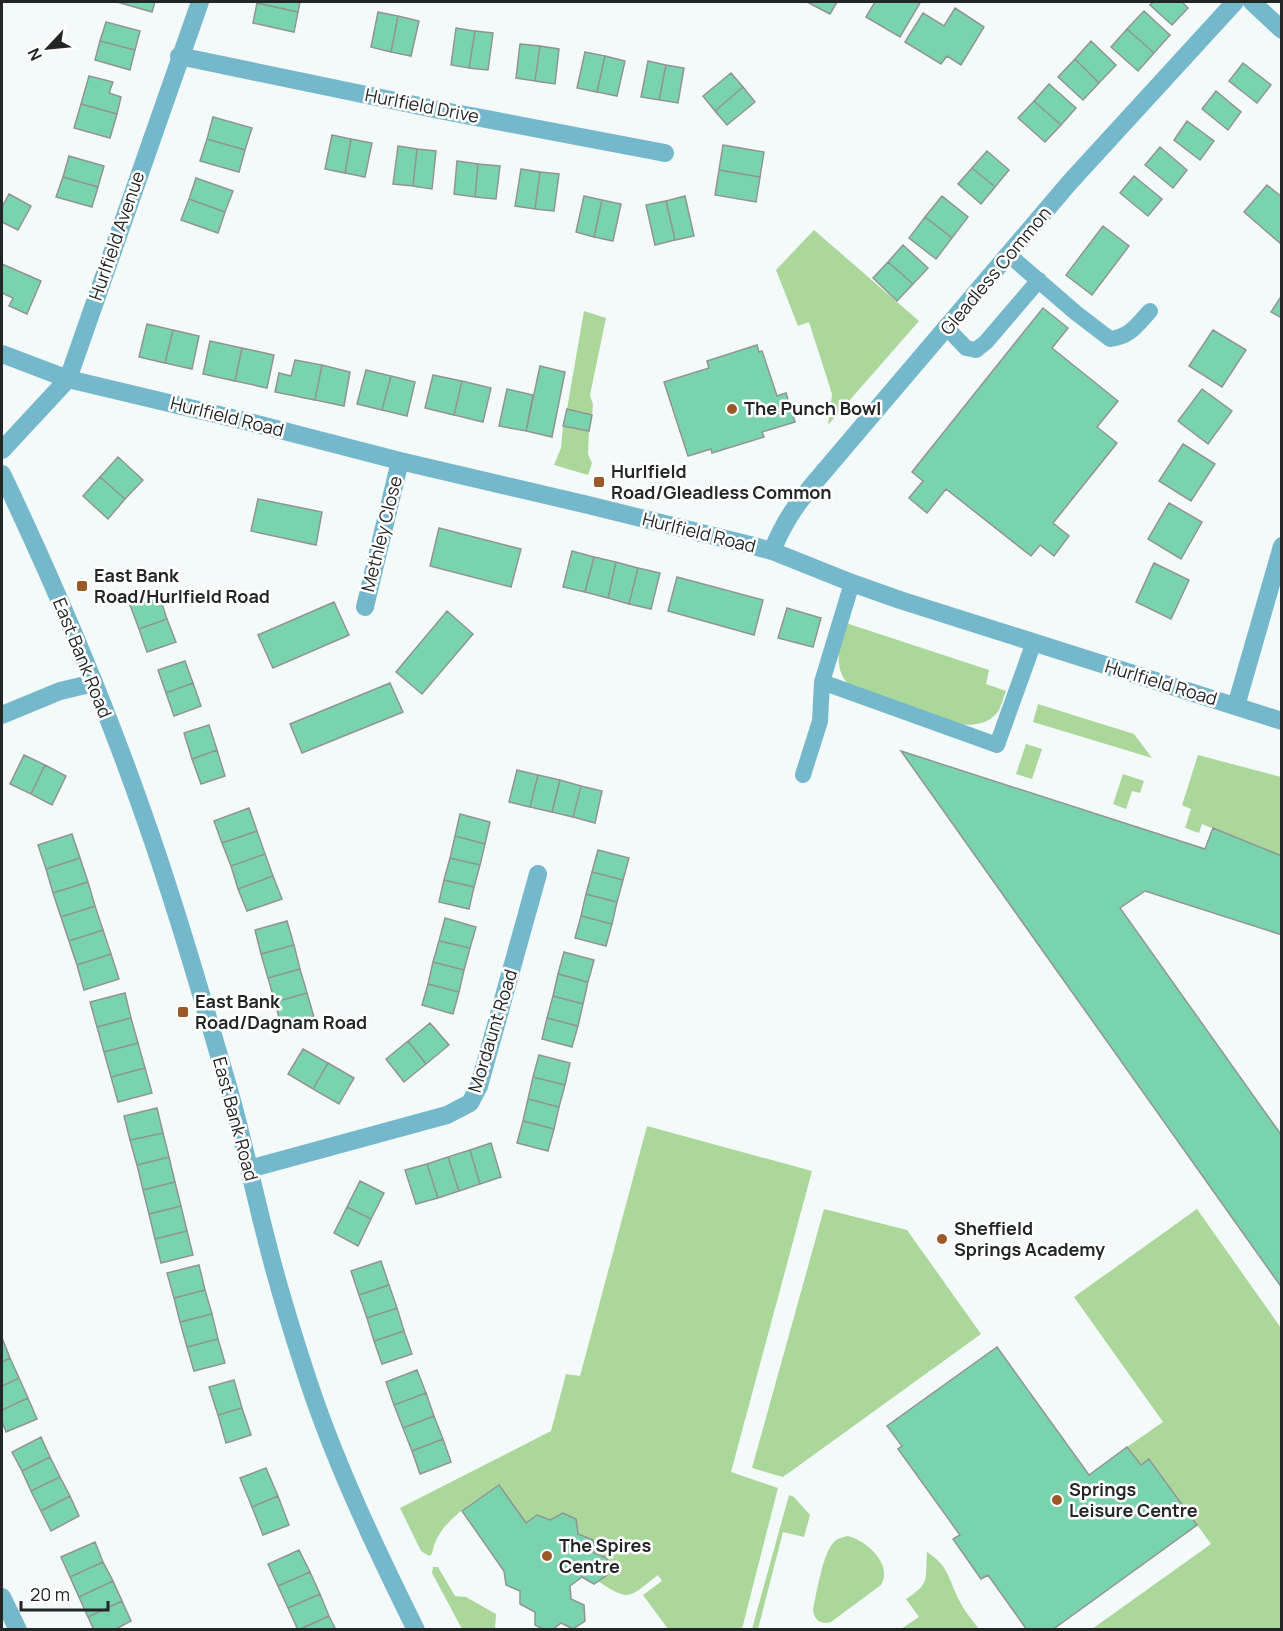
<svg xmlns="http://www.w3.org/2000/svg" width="1283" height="1631" viewBox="0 0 1283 1631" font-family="Manrope,sans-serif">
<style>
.green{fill:#acd79b}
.building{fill:#79d4ae;stroke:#909593;stroke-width:1.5}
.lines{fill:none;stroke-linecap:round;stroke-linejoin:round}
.service{stroke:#75b8cc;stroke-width:16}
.minor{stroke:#75b8cc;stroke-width:18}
.tertiary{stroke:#75b8cc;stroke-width:18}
.poi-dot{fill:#9c5928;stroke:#fff;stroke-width:2}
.labels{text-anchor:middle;stroke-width:5;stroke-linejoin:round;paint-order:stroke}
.street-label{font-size:18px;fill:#232626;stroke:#fff}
.poi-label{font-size:18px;font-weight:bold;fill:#232626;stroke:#fff;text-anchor:start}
</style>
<rect width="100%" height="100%" fill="#f3faf9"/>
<path class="green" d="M814,230L919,321L828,425L832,394L809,322L798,326L776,270Z
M584,311L606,318L590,395L593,405L592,415L567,409Z
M563,426L589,431L588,454L592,463L588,475L554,465L561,448Z
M846,623L989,670L986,684L1006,691C1003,698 1001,709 996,714C986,725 970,726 957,724L860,692C854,688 848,685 845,680C833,663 841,641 846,623Z
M1038,704L1134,734L1152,758L1033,722Z
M1026,744L1042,749L1032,779L1016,774Z
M1198,755L1281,777V856L1202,824L1199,833L1185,828L1191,809L1182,805Z
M1123,774L1144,781L1140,793L1132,791L1126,809L1113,804Z
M647,1126L812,1171L731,1472L778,1488L742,1629H668L643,1595L662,1581L658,1575C630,1596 631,1604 598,1581L607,1575V1558L594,1553L593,1540L578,1534L576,1519L563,1513L550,1520L526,1523L499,1485C473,1503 437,1521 432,1554L429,1556L421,1551L400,1508L551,1431L566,1374L580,1376Z
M824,1209L907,1230L981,1334L783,1477L752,1468Z
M1197,1209L1281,1328V1629H1092L1211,1544L1150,1459L1141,1465L1127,1447L1163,1422L1074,1297Z
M789,1495L794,1497L810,1515L804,1537L783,1532L758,1629H752Z
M848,1536C867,1541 893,1564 881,1585L831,1622C820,1625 814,1620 813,1609C817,1592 823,1551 835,1541C839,1538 843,1537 848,1536Z
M927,1552C950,1567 948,1579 960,1602C965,1612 973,1621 979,1629H901L919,1617L906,1599C931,1583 925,1579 927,1552Z
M433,1567H438L455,1596L466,1597L496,1614L495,1629H462L432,1573Z"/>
<path class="building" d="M117,2H155L152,12Z
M258,2H300L298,12L257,3Z
M807,2H837L830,14Z
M875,2H917L920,3L900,37L866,17Z
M1153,2H1182L1188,8L1172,25L1150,5Z
M257,3L298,12L294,32L253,23Z
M955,8L984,27L961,65L947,56L941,64L905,42L923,13L944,26Z
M1144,11L1170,35L1154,53L1127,29Z
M378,12L398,16L391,52L371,47Z
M398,16L419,21L411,56L391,52Z
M106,22L140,31L135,50L100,41Z
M456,28L475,31L469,68L451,65Z
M1127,29L1154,53L1138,71L1111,47Z
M475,31L493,33L488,70L469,68Z
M100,41L135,50L130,70L95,60Z
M1091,41L1116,65L1099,83L1075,59Z
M520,44L540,46L535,81L516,78Z
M540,46L559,49L555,84L535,81Z
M585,52L605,56L597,92L577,88Z
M605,56L625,61L617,96L597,92Z
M1075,59L1099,83L1083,100L1058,77Z
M648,61L666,65L659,100L641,97Z
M1243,63L1271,85L1257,103L1229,81Z
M666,65L684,68L678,103L659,100Z
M731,73L743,87L715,111L703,96Z
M89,76L113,82L109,93L121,97L117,114L81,104Z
M1049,84L1076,108L1061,125L1034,101Z
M743,87L755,102L727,125L715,111Z
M1216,91L1241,112L1228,130L1202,109Z
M1034,101L1061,125L1045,142L1018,118Z
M81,104L117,114L110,138L74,128Z
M213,117L252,128L245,150L207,139Z
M1187,121L1214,141L1200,160L1174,140Z
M332,135L351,139L345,173L325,169Z
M207,139L245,150L239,172L200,161Z
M351,139L372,143L365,177L345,173Z
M723,145L764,152L760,177L719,170Z
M398,146L417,149L413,186L393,184Z
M1160,147L1187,170L1173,188L1145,165Z
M417,149L436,151L432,189L413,186Z
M987,151L1009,170L995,187L972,168Z
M69,156L104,166L98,187L63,177Z
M457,161L478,164L475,197L454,194Z
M478,164L500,166L496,199L475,197Z
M972,168L995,187L981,204L958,184Z
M521,169L540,172L535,209L515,206Z
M719,170L760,177L756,202L715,195Z
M540,172L559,174L554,211L535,209Z
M1134,176L1162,199L1148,216L1120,193Z
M63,177L98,187L92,207L56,197Z
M196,178L233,191L225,212L189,199Z
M1267,185L1282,197L1281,244L1244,212Z
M9,194L31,206L18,230L2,222V207Z
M584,196L602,200L594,237L576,232Z
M685,196L694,236L675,240L666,201Z
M942,196L968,217L952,238L925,217Z
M189,199L225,212L218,233L181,220Z
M602,200L621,204L613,241L594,237Z
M666,201L675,240L655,245L646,205Z
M925,217L952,238L936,259L909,238Z
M1103,226L1129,246L1092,295L1066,275Z
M903,245L928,268L913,284L888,262Z
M888,262L913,284L897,301L873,278Z
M2,264L41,281L27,314L9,306L13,298L2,293Z
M1282,295V318L1271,312Z
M1043,308L1068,328L1052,348L1118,401L1097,427L1117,443L1053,523L1069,536L1054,556L1040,545L1031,556L946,489L927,513L909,498L923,481L912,472Z
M147,324L173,330L165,363L139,357Z
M173,330L199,336L192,369L165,363Z
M1213,330L1246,350L1222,387L1189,366Z
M210,341L242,348L235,381L203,374Z
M757,345L759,352L762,351L777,396L786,393L795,422L762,432L764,437L712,453L711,449L688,456L664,382L709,368L707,361Z
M242,348L274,355L267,388L235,381Z
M295,360L322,365L315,400L275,392L279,373L291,376Z
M322,365L350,372L344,406L315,400Z
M540,366L565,372L552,437L526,431Z
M366,370L391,376L382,410L357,404Z
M433,375L462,381L454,415L425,408Z
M391,376L415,382L407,416L382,410Z
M462,381L491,388L483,422L454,415Z
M507,389L533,395L526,431L499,426Z
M1202,389L1232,411L1208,444L1178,421Z
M567,409L592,415L589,431L563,426Z
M1183,444L1215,464L1191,501L1159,481Z
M118,457L143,480L125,499L100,477Z
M100,477L125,499L108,519L83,496Z
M258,499L322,512L316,545L251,531Z
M1169,503L1202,522L1181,559L1148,539Z
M439,528L521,549L511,587L430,566Z
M572,551L594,557L585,592L563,587Z
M594,557L616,562L608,598L585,592Z
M616,562L638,568L629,604L608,598Z
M1154,563L1189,580L1171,619L1136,602Z
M638,568L660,573L651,609L629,604Z
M677,577L763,600L754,635L668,611Z
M159,595L167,619L139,629L130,605Z
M334,602L349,635L273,668L258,635Z
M787,608L821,618L813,647L778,638Z
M447,611L473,634L422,694L396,672Z
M167,619L176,642L147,652L139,629Z
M185,661L193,683L166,693L158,670Z
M193,683L201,706L174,716L166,693Z
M390,683L403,712L302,753L290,724Z
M209,725L217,750L192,759L184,733Z
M217,750L225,776L201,784L192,759Z
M901,751L1205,849L1213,828L1282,856V935L1145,891L1120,908L1282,1136V1288Z
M24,755L45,765L31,794L10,784Z
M45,765L66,776L52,805L31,794Z
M517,770L538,775L530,807L509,802Z
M538,775L560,780L552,812L530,807Z
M560,780L581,786L573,817L552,812Z
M581,786L602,791L595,823L573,817Z
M249,808L257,831L222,843L214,821Z
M460,814L490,822L485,844L455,836Z
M257,831L265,854L231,866L222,843Z
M72,834L80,858L46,869L38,845Z
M455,836L485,844L480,865L450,858Z
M598,850L629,858L623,880L592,872Z
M265,854L273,876L238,889L231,866Z
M80,858L88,882L53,893L46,869Z
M450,858L480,865L474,887L444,880Z
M592,872L623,880L617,902L586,894Z
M273,876L282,899L247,911L238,889Z
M444,880L474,887L469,909L439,902Z
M88,882L95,906L61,917L53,893Z
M586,894L617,902L612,924L581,916Z
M95,906L103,930L69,941L61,917Z
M581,916L612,924L606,946L575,938Z
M445,918L476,927L470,948L439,941Z
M287,921L294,945L261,954L255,930Z
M103,930L111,954L77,965L69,941Z
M439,941L470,948L464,970L433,962Z
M294,945L300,969L268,978L261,954Z
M564,952L594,960L588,982L558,974Z
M111,954L119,979L84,990L77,965Z
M433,962L464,970L459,992L428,984Z
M300,969L307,993L275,1002L268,978Z
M558,974L588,982L583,1004L553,996Z
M428,984L459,992L453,1014L422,1005Z
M125,993L131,1018L97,1027L90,1002Z
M307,993L314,1017L281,1026L275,1002Z
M553,996L583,1004L578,1026L547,1018Z
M131,1018L138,1043L104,1052L97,1027Z
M547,1018L578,1026L572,1047L542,1039Z
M430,1023L449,1045L426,1064L408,1041Z
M408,1041L426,1064L404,1082L386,1059Z
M138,1043L145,1068L111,1077L104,1052Z
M303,1049L328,1063L313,1089L288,1074Z
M539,1055L570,1063L565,1085L533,1077Z
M328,1063L354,1078L339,1104L313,1089Z
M145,1068L152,1093L118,1102L111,1077Z
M533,1077L565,1085L559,1107L528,1099Z
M528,1099L559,1107L554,1129L523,1121Z
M157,1108L163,1133L130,1140L124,1116Z
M523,1121L554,1129L548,1151L517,1143Z
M163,1133L169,1157L137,1165L130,1140Z
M491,1143L501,1177L480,1184L470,1150Z
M470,1150L480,1184L459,1191L448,1157Z
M169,1157L175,1182L143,1190L137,1165Z
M448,1157L459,1191L438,1198L427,1164Z
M427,1164L438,1198L416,1204L405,1170Z
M360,1181L384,1193L371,1219L347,1207Z
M175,1182L181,1206L149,1214L143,1190Z
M181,1206L187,1231L155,1239L149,1214Z
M347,1207L371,1219L358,1246L334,1233Z
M187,1231L193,1255L161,1263L155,1239Z
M381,1261L389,1285L359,1295L351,1271Z
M199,1265L205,1290L174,1298L167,1273Z
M389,1285L397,1308L367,1318L359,1295Z
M205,1290L212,1314L180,1322L174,1298Z
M397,1308L404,1331L374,1341L367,1318Z
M212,1314L218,1339L187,1347L180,1322Z
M404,1331L412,1354L382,1364L374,1341Z
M2,1338L10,1358L2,1362Z
M218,1339L225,1363L194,1371L187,1347Z
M997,1347L1089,1475L1127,1447L1141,1465L1149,1459L1197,1525L1052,1630H1027L988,1575L981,1579L953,1539L960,1535L898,1449L902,1446L887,1426Z
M10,1358L19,1378L2,1386V1362Z
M417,1370L426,1393L394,1405L386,1382Z
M19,1378L28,1398L2,1410V1386Z
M234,1380L242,1408L218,1415L209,1387Z
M426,1393L434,1416L403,1428L394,1405Z
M28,1398L37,1419L6,1432L2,1421V1410Z
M242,1408L251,1435L226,1443L218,1415Z
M434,1416L443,1439L412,1451L403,1428Z
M41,1437L50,1457L22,1471L12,1452Z
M443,1439L451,1462L420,1474L412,1451Z
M50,1457L60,1477L31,1491L22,1471Z
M266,1468L278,1496L252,1507L240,1478Z
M60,1477L70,1496L41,1511L31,1491Z
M499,1485L526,1523L537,1515L550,1520L563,1513L576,1519L578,1534L593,1540L594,1553L607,1558V1575L594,1584L582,1577L570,1586L571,1599L584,1605L585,1621L573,1629L561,1623L552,1630H545L535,1625V1612L520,1604V1591L506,1585L504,1571L462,1511Z
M70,1496L79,1516L51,1531L41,1511Z
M278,1496L289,1525L263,1535L252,1507Z
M95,1542L103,1562L70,1577L61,1557Z
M299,1550L310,1572L278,1586L268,1564Z
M103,1562L113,1581L79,1597L70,1577Z
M310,1572L320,1594L288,1608L278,1586Z
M113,1581L122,1601L88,1617L79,1597Z
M320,1594L329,1616L298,1630L288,1608Z
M122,1601L131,1621L114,1630H94L88,1617Z
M329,1616L336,1630H299Z"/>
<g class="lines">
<path class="service" d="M1009,255L1076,313L1110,339C1130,337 1137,325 1150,311
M947,328L966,348L976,350L986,342L1039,280
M822,682L997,745L1034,642
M803,775L820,721L822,682L852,583"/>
<path class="minor" d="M1252,2L1282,30
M179,56L439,110L665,153
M2,354L68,379L253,423L400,461L584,504L750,545L772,551L852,583L900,600L1282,721
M2,450L68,379L200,2
M772,551C784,522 795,506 815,482L1070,182L1235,2
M365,607L400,461
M1236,706L1282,546
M2,715L60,691L94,683
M249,1169L447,1115L470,1103L479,1086L538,874
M2,1597L18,1630"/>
<path class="tertiary" d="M2,474C54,583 102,696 142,810C173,897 199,987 225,1076C241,1129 252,1184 266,1238C277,1282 290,1325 304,1368C333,1459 374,1545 416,1630"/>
</g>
<g class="poi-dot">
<circle cx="732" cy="409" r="6"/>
<rect x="593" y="476" width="12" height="12" rx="3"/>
<rect x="76" y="580" width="12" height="12" rx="3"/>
<rect x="177" y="1006" width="12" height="12" rx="3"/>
<circle cx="942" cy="1239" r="6"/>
<circle cx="1057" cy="1500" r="6"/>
<circle cx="547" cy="1556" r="6"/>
</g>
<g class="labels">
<g class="street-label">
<text transform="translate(422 106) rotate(11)" y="6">Hurlfield Drive</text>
<text transform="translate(117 236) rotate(-71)" y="6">Hurlfield Avenue</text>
<text transform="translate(996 271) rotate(-50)" y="6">Gleadless Common</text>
<text transform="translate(227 417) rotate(14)" y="6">Hurlfield Road</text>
<text transform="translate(699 533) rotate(14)" y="6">Hurlfield Road</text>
<text transform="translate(382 534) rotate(-76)" y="6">Methley Close</text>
<text transform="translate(82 658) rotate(68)" y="6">East Bank Road</text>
<text transform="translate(1161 683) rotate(17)" y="6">Hurlfield Road</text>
<text transform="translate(493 1031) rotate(-73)" y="6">Mordaunt Road</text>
<text transform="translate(235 1119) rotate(75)" y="6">East Bank Road</text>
</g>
<g class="poi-label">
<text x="744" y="415">The Punch Bowl</text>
<text x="611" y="478">Hurlfield<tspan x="611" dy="21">Road/Gleadless Common</tspan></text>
<text x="94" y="582">East Bank<tspan x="94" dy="21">Road/Hurlfield Road</tspan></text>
<text x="195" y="1008">East Bank<tspan x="195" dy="21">Road/Dagnam Road</tspan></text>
<text x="954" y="1235">Sheffield<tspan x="954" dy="21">Springs Academy</tspan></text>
<text x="1069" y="1496">Springs<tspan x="1069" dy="21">Leisure Centre</tspan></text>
<text x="559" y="1552">The Spires<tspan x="559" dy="21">Centre</tspan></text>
</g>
</g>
<rect width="1283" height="1631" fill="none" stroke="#232626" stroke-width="6"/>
<g transform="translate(48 48) rotate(244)" stroke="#ffffff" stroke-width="4.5" paint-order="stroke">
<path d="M0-4.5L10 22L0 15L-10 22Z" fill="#232626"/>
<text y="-9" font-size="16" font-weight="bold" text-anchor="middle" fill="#232626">N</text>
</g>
<path d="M21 1601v9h87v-9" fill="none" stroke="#232626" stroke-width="3"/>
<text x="30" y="1601" font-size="18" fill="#232626" stroke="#ffffff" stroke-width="4.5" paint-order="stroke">20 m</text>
</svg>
